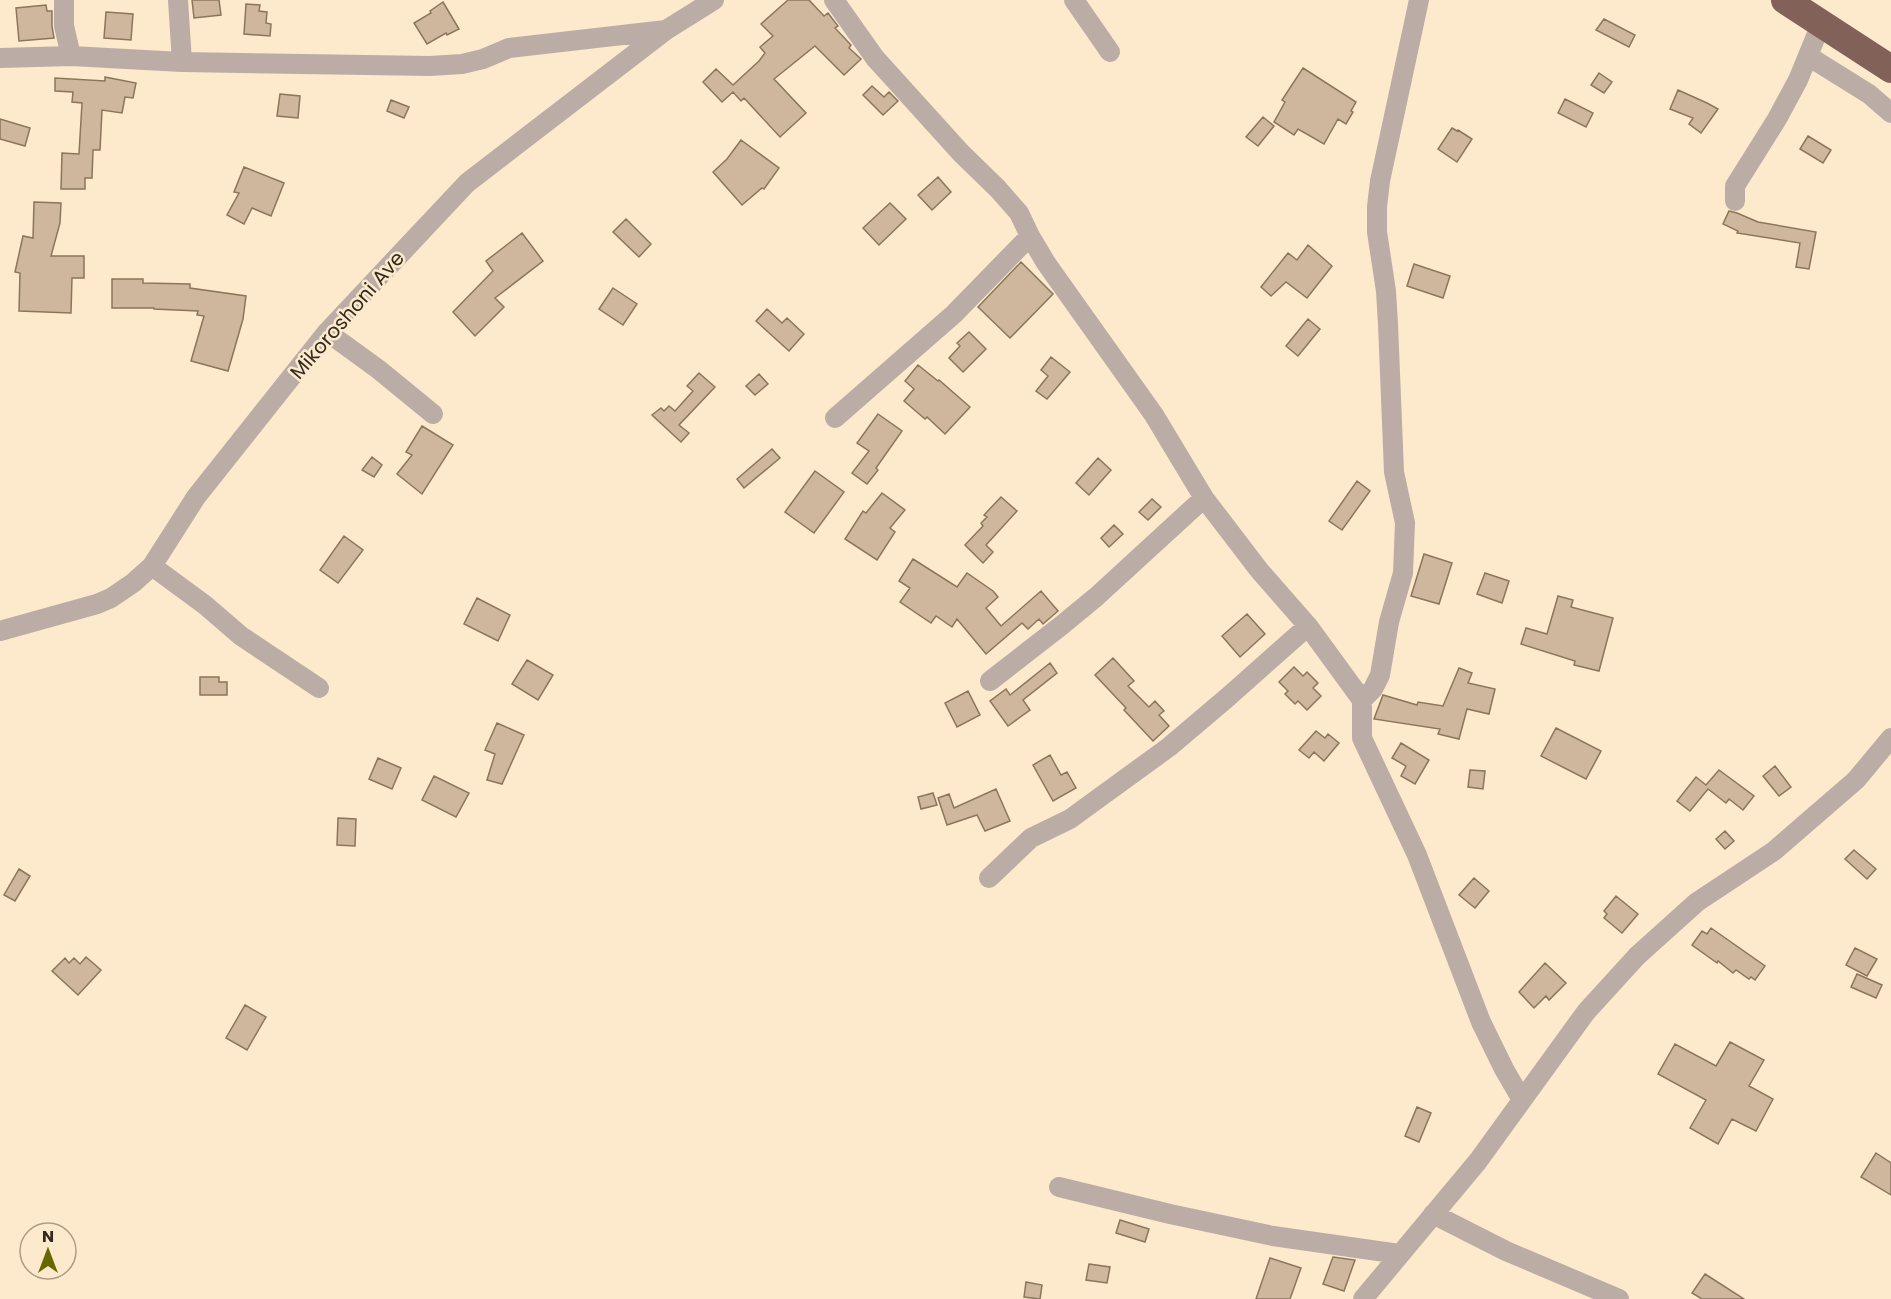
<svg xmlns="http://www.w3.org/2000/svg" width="1891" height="1299" viewBox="0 0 1891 1299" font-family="Poppins,sans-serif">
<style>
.building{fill:#ceb79d;stroke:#8b765d;stroke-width:1.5}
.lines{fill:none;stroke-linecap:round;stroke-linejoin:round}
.minor{stroke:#bbaca6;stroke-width:20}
.highway{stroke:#826258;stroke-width:28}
.labels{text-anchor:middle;stroke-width:5;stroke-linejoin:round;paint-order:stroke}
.street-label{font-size:20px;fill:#322b20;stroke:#fde9cb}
</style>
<rect width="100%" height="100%" fill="#fde9cb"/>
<path class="building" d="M192,0H219L221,15L194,18Z
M788,0H809L824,16L828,13L838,26L835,28L850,44L851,45L849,48L861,59L844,75L815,46L774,79L806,113L780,137L744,98L741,101L733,92L722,102L703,82L716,69L733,85L759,61L765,53L760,47L773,36L761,24Z
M443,2L459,29L447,35L446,33L427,44L414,23L431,13L430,11Z
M246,4L260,5L259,11L267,12L266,23L271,24L270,36L244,34Z
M46,5L47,11H52V26L54,38L19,41L16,8Z
M106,12L133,14L131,40L104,38Z
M1604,19L1635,35L1629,47L1596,30Z
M1303,68L1356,102L1351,111L1353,112L1346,124L1338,119L1324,144L1298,129L1294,135L1274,122L1285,102L1282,100Z
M1599,73L1612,82L1604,93L1591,85Z
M105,77L136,83L133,98L125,97L122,113L102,110L100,150H93L92,178H85V189H61L62,153L79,154L82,103L72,102L73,92L55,91V78L105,81Z
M872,86L884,97L889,92L898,101L883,115L863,95Z
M1678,90L1707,103L1718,109L1701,133L1689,124L1693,118L1670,109Z
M280,94L300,96L298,118L277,116Z
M1565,99L1593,113L1586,127L1558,113Z
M391,100L409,107L404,118L387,111Z
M1263,117L1274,126L1258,146L1246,137Z
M0,119L30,128L25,146L0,139Z
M1452,128L1457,131L1458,130L1472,139L1457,162L1438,149Z
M1808,136L1831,150L1823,163L1800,149Z
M741,140L779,168L764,189L762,188L742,205L713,172L727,159Z
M244,167L284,183L271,216L252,208L244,224L227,215L239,193L234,192Z
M938,177L951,192L932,210L918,195Z
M34,202L61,203L60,223L51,256H84V278H72L71,313L19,311L20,273L15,272L23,236L33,238Z
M890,203L906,219L879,245L863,228Z
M1729,211L1737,213L1758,222L1816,232L1809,269L1796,267L1800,243L1737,233L1738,231L1723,224Z
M626,219L651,244L639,257L613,232Z
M522,233L543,261L495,298L504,307L475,336L453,312L493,271L486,261Z
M1308,245L1332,266L1307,298L1286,282L1271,296L1261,287L1288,253L1297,260Z
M1021,262L1053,294L1010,338L978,307Z
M1414,264L1450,276L1443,298L1407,286Z
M112,279H143V283L190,284V288L246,296L243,319L228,371L191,361L204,316L197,315L198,311L154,309V308H112Z
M613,288L637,304L623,325L599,309Z
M767,309L782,323L787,318L804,334L789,351L756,321Z
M1308,319L1320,329L1298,356L1286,346Z
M969,332L986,349L963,372L949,358L960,346L957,343Z
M1051,357L1070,372L1047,399L1036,391L1048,376L1041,370Z
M918,365L938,381L939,380L970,407L945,434L927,417L925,419L904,401L914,389L905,381Z
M699,373L715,387L679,425L689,433L681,442L652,415L661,408L664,411L669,406L675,411L693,391L687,386Z
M759,374L768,384L755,395L746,386Z
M878,414L902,431L876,468L878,470L867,484L852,473L869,451L857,443Z
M422,426L453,445L422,494L397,474L412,455L406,452Z
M772,449L780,458L744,488L737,479Z
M372,457L382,465L374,477L362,470Z
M1098,458L1111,470L1089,495L1076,483Z
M815,471L844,492L814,533L785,512Z
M1357,481L1370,491L1342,530L1329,521Z
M882,493L905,510L890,528L895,532L877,560L845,539L863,511L866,513Z
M1001,497L1017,511L986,545L993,552L983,563L965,545L983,526L981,523L987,517L984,515Z
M1152,499L1161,507L1148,520L1139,512Z
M1114,525L1123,534L1109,547L1101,538Z
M344,536L363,550L338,583L320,570Z
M1424,554L1452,563L1439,604L1411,596Z
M913,559L957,587L967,573L993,591L998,597L986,608L1001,626L1041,591L1058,611L1043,624L1039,619L1028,629L1022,623L986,654L957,619L952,627L936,616L931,623L900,602L910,588L899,581Z
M1485,573L1509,581L1502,603L1477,594Z
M1558,596L1573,600L1571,607L1613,618L1599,671L1574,665L1575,661L1521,644L1526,628L1547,634Z
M477,598L510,615L498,641L464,624Z
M1247,614L1265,634L1240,657L1222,636Z
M1113,658L1134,681L1128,686L1149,707L1155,701L1164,711L1159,715L1169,726L1153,741L1124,710L1126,708L1095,675Z
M527,660L553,675L538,700L512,684Z
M1050,663L1057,673L1023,700L1030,710L1008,726L990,701L1006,689L1010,695Z
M1294,667L1303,676L1307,672L1318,683L1313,688L1321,696L1307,710L1298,701L1295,704L1285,694L1288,691L1279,682Z
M1459,668L1472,673L1468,683L1495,689L1489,714L1467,709L1459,739L1438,734L1440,729L1374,719L1383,695L1417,705L1418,702L1443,706Z
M200,677H219V682H227V695H200Z
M968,691L980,715L957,727L945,703Z
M497,723L524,735L502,784L487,780L495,754L485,750Z
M1556,728L1601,751L1586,779L1541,756Z
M1316,731L1325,738L1328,734L1339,743L1324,761L1314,752L1309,758L1299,750Z
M1401,743L1429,760L1415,784L1401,776L1406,766L1392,758Z
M1050,755L1061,775L1067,772L1076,788L1053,801L1033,765Z
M378,758L401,768L392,789L369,779Z
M1775,766L1791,787L1779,796L1763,776Z
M1470,770L1485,771L1483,789L1468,787Z
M1719,770L1754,796L1743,810L1729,799L1726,803L1708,789L1690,811L1677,801L1696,777L1706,785Z
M434,776L469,793L456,817L422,800Z
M996,789L1010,821L985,831L977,815L947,825L938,798L949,794L954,808Z
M933,793L937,805L921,809L918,797Z
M338,818L356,819L355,846L337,845Z
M1725,831L1734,841L1725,849L1716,839Z
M1854,850L1876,869L1867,879L1845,859Z
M19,869L30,876L15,901L4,895Z
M1474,878L1489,891L1475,908L1459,895Z
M1616,896L1638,914L1622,933L1604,918L1607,914L1604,911Z
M1711,928L1765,966L1755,980L1751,977L1749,979L1736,970L1733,973L1718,961L1717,963L1692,945L1702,931L1707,934Z
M1855,948L1877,959L1867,976L1846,965Z
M86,957L101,970L78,995L52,971L65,958L69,963L74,958L80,964Z
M1545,963L1566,983L1549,1000L1546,996L1534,1008L1519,992Z
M1857,974L1882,985L1876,998L1851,987Z
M245,1005L266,1017L247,1050L226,1038Z
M1730,1042L1764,1060L1749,1086L1773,1099L1756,1131L1732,1119L1718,1144L1690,1128L1706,1100L1658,1074L1675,1044L1716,1066Z
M1417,1107L1431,1113L1419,1142L1405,1136Z
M1876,1153L1891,1163V1195L1861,1177Z
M1120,1220L1149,1229L1145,1242L1116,1233Z
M1333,1257L1355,1260L1344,1291L1323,1284Z
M1270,1258L1301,1268L1290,1299H1256Z
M1089,1264L1110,1267L1107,1283L1086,1280Z
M1705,1274L1744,1299H1702L1692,1293Z
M1026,1282L1042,1285L1040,1299L1024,1297Z"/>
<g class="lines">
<path class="minor" d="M64,0V26L71,56
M178,0L182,62
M834,0L875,58L961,153L998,189L1019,213L1030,236L1046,263L1154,415L1204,498L1259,570L1308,626L1362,700V738L1417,855L1481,1022L1504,1069L1522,1100
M1074,0L1110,52
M1808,56L1869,94L1891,113
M0,58L71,56L182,62L430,66L462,64L483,59L509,48L666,30
M1735,201V186L1777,119L1798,80L1821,24
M327,332L378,369L433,414
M835,418L954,314L1030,236
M152,566L205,605L241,636L319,688
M0,631L97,604L111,598L133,583L152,566L196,497L327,332L467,183L666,30L714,0
M990,681L1062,625L1096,597L1204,498
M1362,700L1373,689L1380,675L1389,622L1403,573L1405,523L1394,472L1388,324L1386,291L1377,232V207L1380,181L1419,0
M989,878L1031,838L1070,819L1169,747L1228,697L1308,626
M1059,1187L1170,1214L1273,1236L1399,1254
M1433,1214L1506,1251L1619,1299
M1363,1299L1478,1161L1586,1012L1637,956L1697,902L1774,851L1856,780L1891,738"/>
<path class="highway" d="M1785,0L1891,69"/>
</g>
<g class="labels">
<g class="street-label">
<text transform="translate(347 315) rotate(-49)" y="7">Mikoroshoni Ave</text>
</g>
</g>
<g transform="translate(48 1251)"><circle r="28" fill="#fde9cb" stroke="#ac9d87" stroke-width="1.5"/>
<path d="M0-4.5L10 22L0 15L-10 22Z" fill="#686803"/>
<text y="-9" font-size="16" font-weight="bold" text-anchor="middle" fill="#322b20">N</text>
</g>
</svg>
